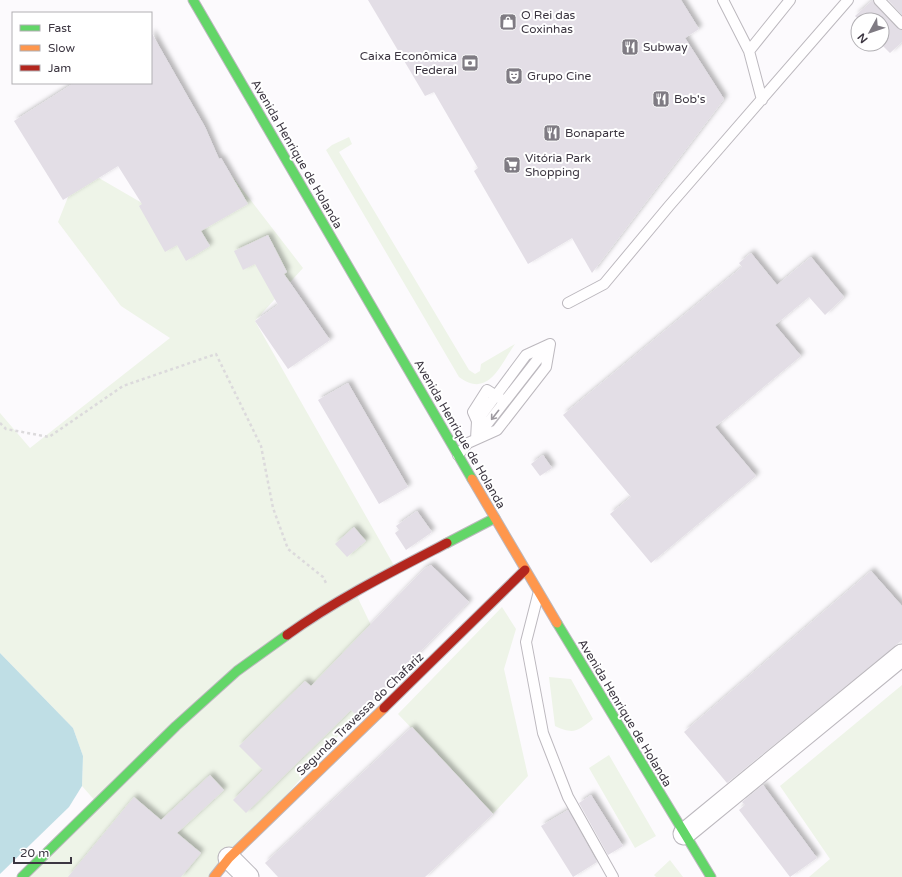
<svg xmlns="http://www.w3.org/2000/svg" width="902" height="877" viewBox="0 0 902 877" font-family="'Varela Round',sans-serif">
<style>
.green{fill:#eef4e8}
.water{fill:#bfdee5}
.building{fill:#e3dee6;filter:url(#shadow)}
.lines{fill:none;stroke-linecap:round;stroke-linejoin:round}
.lane-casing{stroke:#bcb8be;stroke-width:12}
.street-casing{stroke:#bcb8be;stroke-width:23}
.fast-casing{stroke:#bcb8be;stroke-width:11}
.slow-casing{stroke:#bcb8be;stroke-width:11}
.jam-casing{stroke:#bcb8be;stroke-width:11}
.path{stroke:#dcdadc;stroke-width:2.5;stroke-dasharray:3 3;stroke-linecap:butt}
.lane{stroke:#fffeff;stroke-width:10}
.street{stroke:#fffeff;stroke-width:21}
.fast{stroke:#63d668;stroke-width:9}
.slow{stroke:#ff974d;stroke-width:9}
.jam{stroke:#b3261e;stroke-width:9}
.oneway{stroke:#9e9aa0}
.labels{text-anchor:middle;stroke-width:4;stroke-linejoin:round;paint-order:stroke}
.poi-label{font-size:12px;fill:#3c3641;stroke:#fff;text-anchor:start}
.street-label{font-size:12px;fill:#3c3641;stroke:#fff}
</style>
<defs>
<filter id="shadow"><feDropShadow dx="3.5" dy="-3.5" stdDeviation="2" flood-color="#0004"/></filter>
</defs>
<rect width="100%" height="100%" fill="#fcfafd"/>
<path class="green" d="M349,137L352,144L339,152L469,370L475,374L480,371L481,364L515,344C500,365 489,399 459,377L326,150L332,145Z
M219,159L303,268L255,321L396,569L355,592L394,673L214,877H27L97,803L82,786L83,756L73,728L0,653V413L30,448L170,338L121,306L58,222L80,167L142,203Z
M502,607L516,629L504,669L528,776L493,814L398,714Z
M549,677L571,679L593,719C578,731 574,735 555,726Z
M902,685V877H809L830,859L780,786Z
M609,755L656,836L635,848L589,768Z
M670,860L683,877H656L654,875Z"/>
<path class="water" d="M0,653L73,728L83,756L82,786L69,807L0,874Z"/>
<path class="building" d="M368,0H681L699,29L685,38L724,99L592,273L572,238L528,264L474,171L478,168L434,92L425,96Z
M873,0L874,4L897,28L902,30V42L890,53L881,44L882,20H859L855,16Z
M888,0H902V15Z
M151,32L205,127L219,159L221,158L248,204L201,231L210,246L186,261L177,245L165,252L139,206L142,204L118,166L63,200L14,121L74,83H151Z
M268,235L287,272L284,274L330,340L288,369L255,321L278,305L255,264L243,270L234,251Z
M751,253L777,285L811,257L844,297L825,315L809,297L775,325L801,356L715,427L756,476L651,563L610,514L631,497L563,415L742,267L739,263Z
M348,383L408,487L379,504L318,400Z
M543,455L552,468L540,476L531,464Z
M417,511L432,532L406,550L395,533L399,530L396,526Z
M354,527L366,541L347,557L335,544Z
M431,565L469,602L357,716L351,710L246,813L233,800L263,770L239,746L305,681L311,686L424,569Z
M871,571L902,606V640L727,783L684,732Z
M412,727L493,814L425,877H278L265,863Z
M210,775L224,790L177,833L201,853L181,877H68L134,797L161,820Z
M763,785L817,858L790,877L739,810L745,805L742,802Z
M591,795L623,846L608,855L579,803Z
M568,810L597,862L573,877L541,826Z"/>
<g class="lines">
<g class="lane-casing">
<path id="lane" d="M723,0L749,51
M879,0L902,24
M762,100L749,51L790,0
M568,303L604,284L669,206L848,0
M477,421L473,412L487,390L501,399
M477,437L548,346
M476,439L477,421L526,355L550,344
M458,455L468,443L497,430L546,367L550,344
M538,595L526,642L543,733L568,797L613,877"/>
</g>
<g class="street-casing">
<path id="street" d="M684,834L902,655
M229,858L248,877"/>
</g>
<g class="fast-casing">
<path id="fast" d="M193,0L472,479
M447,543L495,518
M557,623L711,877
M22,877L176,726L237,671L287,635"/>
</g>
<g class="slow-casing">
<path id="slow" d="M472,479L557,623
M214,877L229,858L384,708"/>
</g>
<g class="jam-casing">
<path id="jam" d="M287,635C337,599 393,571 447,543
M384,708L525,570"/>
</g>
<path class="path" d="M0,423L6,429L49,437L123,386L216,354L261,446L273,508L288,549L323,577L327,585"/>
<use href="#lane" class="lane"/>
<use href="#street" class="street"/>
<use href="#fast" class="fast"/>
<use href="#slow" class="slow"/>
<use href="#jam" class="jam"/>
</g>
<defs><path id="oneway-shaft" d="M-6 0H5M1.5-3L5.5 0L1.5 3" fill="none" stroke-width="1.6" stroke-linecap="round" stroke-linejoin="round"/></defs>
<use class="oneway" href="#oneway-shaft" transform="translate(495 415) rotate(128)"/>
<defs>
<g id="shop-square" transform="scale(0.9)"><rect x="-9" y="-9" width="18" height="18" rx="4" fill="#7f7b83" stroke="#fff"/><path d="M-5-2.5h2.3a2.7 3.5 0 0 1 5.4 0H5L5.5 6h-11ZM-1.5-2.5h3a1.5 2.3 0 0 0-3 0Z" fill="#fff"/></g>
<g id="restaurant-square" transform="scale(0.9)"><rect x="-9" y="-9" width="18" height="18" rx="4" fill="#7f7b83" stroke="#fff"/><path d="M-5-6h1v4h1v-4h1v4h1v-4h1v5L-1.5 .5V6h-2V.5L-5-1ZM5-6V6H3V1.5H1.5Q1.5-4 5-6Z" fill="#fff"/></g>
<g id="bank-square" transform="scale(0.9)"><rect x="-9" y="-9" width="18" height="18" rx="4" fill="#7f7b83" stroke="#fff"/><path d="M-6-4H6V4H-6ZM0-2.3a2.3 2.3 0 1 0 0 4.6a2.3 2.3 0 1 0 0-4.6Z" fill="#fff"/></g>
<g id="theatre-square" transform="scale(0.9)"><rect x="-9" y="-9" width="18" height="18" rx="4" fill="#7f7b83" stroke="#fff"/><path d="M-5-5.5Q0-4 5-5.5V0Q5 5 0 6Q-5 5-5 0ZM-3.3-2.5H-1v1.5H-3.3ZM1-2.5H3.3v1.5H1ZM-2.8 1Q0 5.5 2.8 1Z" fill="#fff"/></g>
<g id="supermarket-square" transform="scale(0.9)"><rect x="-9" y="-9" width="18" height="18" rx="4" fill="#7f7b83" stroke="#fff"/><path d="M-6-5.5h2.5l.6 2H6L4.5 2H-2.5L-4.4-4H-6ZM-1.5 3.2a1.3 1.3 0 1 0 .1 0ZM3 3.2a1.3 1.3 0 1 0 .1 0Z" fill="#fff"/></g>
</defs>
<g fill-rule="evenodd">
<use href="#shop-square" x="508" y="22"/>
<use href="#restaurant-square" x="630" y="47"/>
<use href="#bank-square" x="470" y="63"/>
<use href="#theatre-square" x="514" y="76"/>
<use href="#restaurant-square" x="661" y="99"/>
<use href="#restaurant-square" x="552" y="133"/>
<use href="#supermarket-square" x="512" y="165"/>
</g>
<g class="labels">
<g class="poi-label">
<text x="521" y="19">O Rei das<tspan x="521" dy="14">Coxinhas</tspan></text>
<text x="643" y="51">Subway</text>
<text x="457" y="60" text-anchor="end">Caixa Econômica<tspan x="457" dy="14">Federal</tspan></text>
<text x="527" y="80">Grupo Cine</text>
<text x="674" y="103">Bob's</text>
<text x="565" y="137">Bonaparte</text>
<text x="525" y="162">Vitória Park<tspan x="525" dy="14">Shopping</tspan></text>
</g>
<g class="street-label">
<text transform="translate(297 154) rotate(60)" y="4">Avenida Henrique de Holanda</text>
<text transform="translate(460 434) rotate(60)" y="4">Avenida Henrique de Holanda</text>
<text transform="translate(625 713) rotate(59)" y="4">Avenida Henrique de Holanda</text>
<text transform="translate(360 714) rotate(-44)" y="4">Segunda Travessa do Chafariz</text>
</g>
</g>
<rect x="12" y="12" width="140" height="72" fill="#ffffff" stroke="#b1afb3"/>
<rect x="20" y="25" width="20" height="6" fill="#63d668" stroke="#b1afb3"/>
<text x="48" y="32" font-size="12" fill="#3c3641">Fast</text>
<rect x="20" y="45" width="20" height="6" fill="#ff974d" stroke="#b1afb3"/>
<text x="48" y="52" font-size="12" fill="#3c3641">Slow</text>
<rect x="20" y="65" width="20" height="6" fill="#b3261e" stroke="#b1afb3"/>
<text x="48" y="72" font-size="12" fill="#3c3641">Jam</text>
<g transform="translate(870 32) rotate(230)"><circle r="19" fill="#ffffff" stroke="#b1afb3"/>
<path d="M0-3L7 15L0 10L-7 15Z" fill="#7f7b83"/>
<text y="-6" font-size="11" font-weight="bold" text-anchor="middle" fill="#3c3641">N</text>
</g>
<path d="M14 857v6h57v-6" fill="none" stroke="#3c3641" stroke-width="2"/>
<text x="20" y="857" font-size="12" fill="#3c3641" stroke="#ffffff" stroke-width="3" paint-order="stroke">20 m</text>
</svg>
